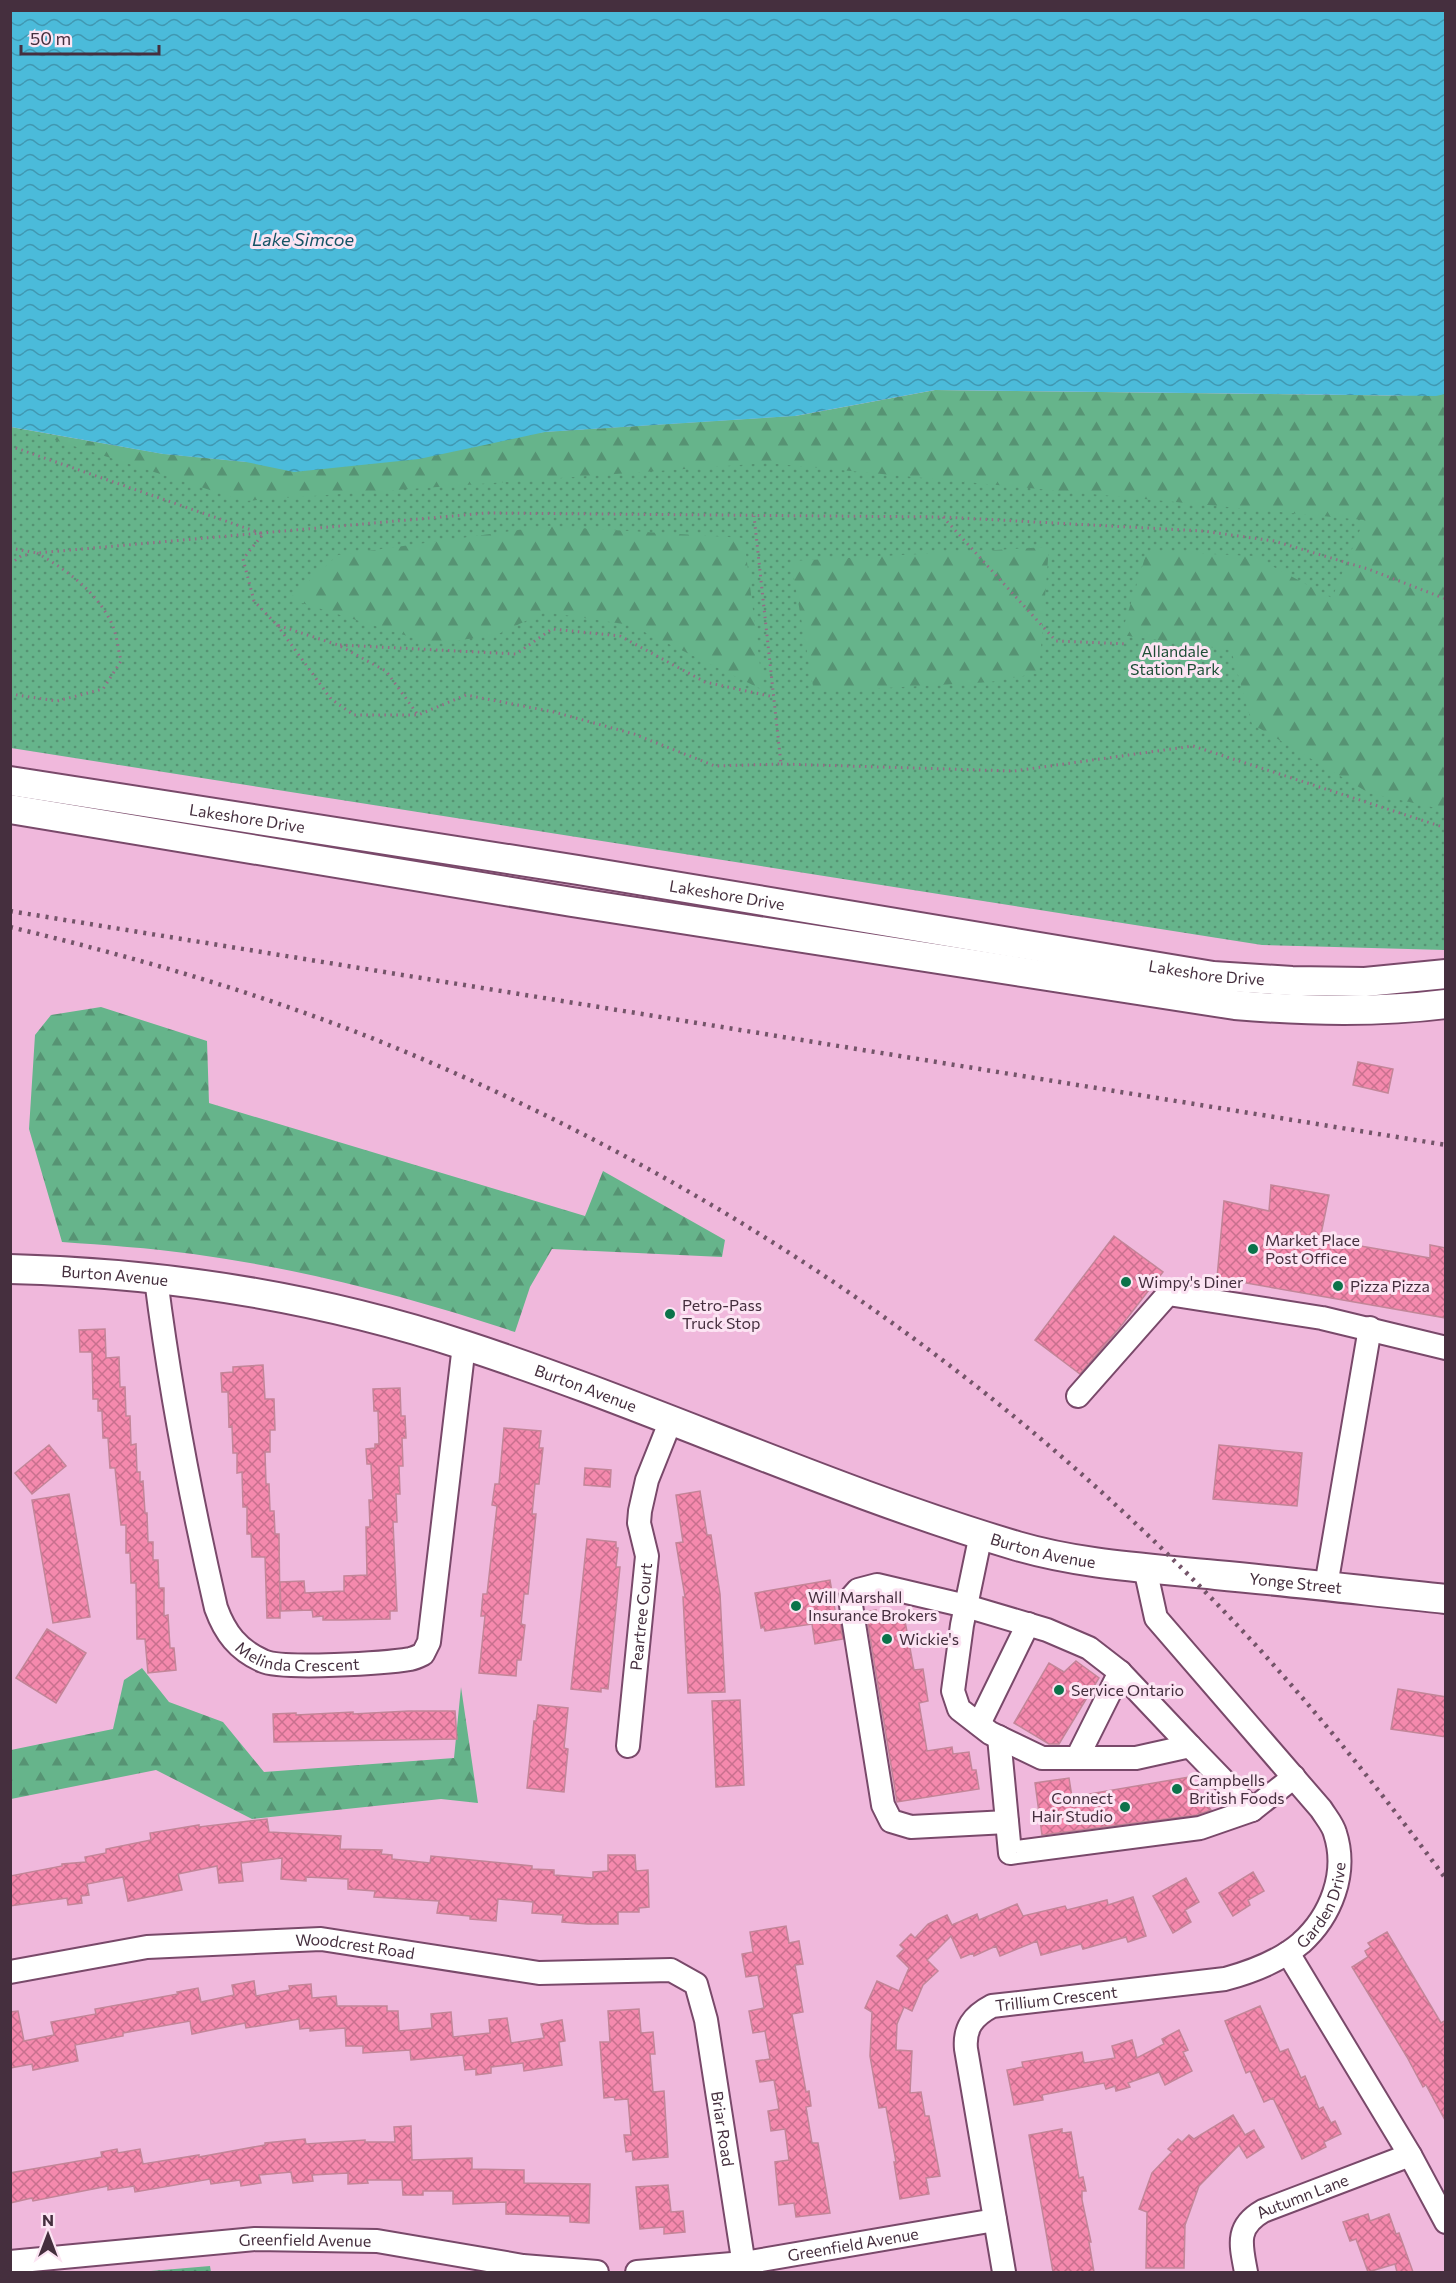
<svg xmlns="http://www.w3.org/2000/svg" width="1456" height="2283" viewBox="0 0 1456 2283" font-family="Commissioner,sans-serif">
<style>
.grass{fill:url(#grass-dots)}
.forest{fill:url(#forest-firs)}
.water{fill:url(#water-waves)}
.building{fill:url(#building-cross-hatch);stroke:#c38598;stroke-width:1.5}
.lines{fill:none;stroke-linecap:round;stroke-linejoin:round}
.minor-casing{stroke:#79496a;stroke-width:26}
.major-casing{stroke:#79496a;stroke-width:32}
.path{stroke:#936e86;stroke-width:3;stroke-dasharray:1.5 4.5;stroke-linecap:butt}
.minor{stroke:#fff;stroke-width:22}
.major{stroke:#fff;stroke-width:28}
.rail{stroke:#745469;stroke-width:4.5;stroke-dasharray:3 6;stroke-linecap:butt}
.poi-dot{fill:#0c734a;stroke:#fce4f3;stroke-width:2}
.labels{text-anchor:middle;stroke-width:6;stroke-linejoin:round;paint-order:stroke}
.park-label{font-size:16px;fill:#1d4e36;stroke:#fce4f3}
.street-label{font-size:16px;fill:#452f3e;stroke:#fce4f3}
.poi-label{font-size:16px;fill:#452f3e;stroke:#fce4f3;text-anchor:start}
.water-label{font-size:18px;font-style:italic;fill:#155465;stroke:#fce4f3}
</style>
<defs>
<pattern id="grass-dots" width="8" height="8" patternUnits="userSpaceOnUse" patternTransform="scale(1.5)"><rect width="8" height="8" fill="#66b48b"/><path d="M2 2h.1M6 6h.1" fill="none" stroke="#569373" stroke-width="1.8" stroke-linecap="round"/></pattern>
<pattern id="forest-firs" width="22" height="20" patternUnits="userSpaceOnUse" patternTransform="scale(1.5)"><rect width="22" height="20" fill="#66b48b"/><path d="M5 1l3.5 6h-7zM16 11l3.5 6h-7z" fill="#569373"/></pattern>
<pattern id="water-waves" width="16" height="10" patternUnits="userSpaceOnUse" patternTransform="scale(1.5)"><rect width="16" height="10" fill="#4bbbda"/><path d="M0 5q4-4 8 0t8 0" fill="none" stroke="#4098b2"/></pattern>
<pattern id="building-cross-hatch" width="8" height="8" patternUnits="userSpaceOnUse" patternTransform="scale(1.5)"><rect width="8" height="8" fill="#f589ad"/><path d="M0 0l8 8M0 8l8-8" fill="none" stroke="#c8708e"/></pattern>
</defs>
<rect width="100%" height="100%" fill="#f0b8dc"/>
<path class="grass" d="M1445,394V950L1262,945L11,748V427L163,454L246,462L545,432L795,416Z
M210,2266L211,2272H139Z"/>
<path class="forest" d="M935,390L1436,396L1445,394V810L1369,793L1252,724L1231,650L1121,635L1147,551L1253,556L1332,598L1364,520L767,463L244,501L24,430L163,454L246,462L294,472L419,459L545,432L795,416Z
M547,526L744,538L763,690L630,625L545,612L496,635L433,644L289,599L338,555Z
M1049,547L1039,673L990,682L814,692L791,561Z
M101,1007L207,1041L209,1103L585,1216L603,1171L725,1240L722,1257L552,1249L530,1287L515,1332C410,1297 303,1269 193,1254C149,1248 105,1245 62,1242L29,1129L35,1035L51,1015Z
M142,1668L169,1702L223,1722L264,1772L454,1758L461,1687L478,1803L441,1799L252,1819L156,1770L11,1799V1750L113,1729L124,1680Z"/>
<path class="water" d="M11,10L1445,11V394L1436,396L935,390L795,416L545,432L419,459L294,472L246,462L163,454L11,427Z"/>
<path class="building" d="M1358,1062L1393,1069L1388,1093L1353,1085Z
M1271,1185L1329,1195L1320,1239L1430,1258V1245L1446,1248V1318L1217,1278L1224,1201L1269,1211Z
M1114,1236L1163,1272L1121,1326L1080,1374L1035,1340Z
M105,1329L106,1358L119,1357L120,1387H125L126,1416H130L131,1445L136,1444L137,1472H140V1482L143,1481L145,1513H147L148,1542H153V1560H158L159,1588H164V1616L168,1615L170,1648H174L176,1670L148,1673L145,1639H137L136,1583H131L130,1553H126V1525H121L115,1468H110L108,1438H103L102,1411H98V1399H93L92,1352H80L79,1330Z
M263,1365L265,1399H274L275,1430H270V1452H265L266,1484H269L270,1511H274L275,1534H279L280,1618H267L265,1557H252L251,1534H247V1507H243L242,1472L237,1473V1453H233L232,1426L229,1427L228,1392H222L221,1373L233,1372V1367Z
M400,1388L401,1416H405L406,1438H402L403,1466H399L400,1494H396L397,1522H393L397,1611H390V1619L342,1620H323V1616L313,1617L312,1610L281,1611L280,1582L304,1581L305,1593L344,1591V1576L367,1575L366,1527H370L369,1500H373L371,1464H367L366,1449L375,1448V1444H379L378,1411H374L373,1389Z
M504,1428L541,1431L539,1448H543L539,1484H535L532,1514H536L528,1594H524L521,1624L525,1625L521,1660H517L516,1676L479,1673L485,1616H481L483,1594H487L497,1506L492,1505L495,1484H499Z
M49,1445L66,1466L32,1494L15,1473Z
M1219,1445L1302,1453L1297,1506L1213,1499Z
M585,1468L611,1470L610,1487L584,1485Z
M700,1491L707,1535H711L720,1594L725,1692L688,1693L683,1597H685L676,1543L683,1542L676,1495Z
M69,1494L90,1617L53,1623L32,1500Z
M587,1539L616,1542V1548H618L616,1567H620L608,1689L601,1688V1692L571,1689Z
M830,1580L836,1616H839L843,1639L815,1644L812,1624L765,1631L764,1627L761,1628L755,1593Z
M876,1610L877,1617L891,1615L892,1623L905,1621L914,1670L923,1669L928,1701L919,1703L927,1751L952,1747L953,1754L969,1752L972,1770H976L979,1789L897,1802L866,1612Z
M47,1629L86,1653L56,1703L16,1678Z
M1076,1661L1099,1678L1059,1744H1049L1014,1723L1049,1663L1064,1672Z
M1398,1689L1446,1697V1737L1391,1729Z
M740,1700L744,1785L716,1787L712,1701Z
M538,1705L568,1708L564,1748L568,1749L564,1792L527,1788L534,1721H536Z
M409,1711H455L457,1739L274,1742L273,1714L296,1713V1715L353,1712V1714Z
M1189,1777L1211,1810L1197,1815L1042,1835L1035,1783L1069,1778L1072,1797Z
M267,1819L269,1832L341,1836L340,1849L382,1850L381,1854L392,1855V1859L430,1863L431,1856L532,1866V1869L554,1870V1875L593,1878V1872L608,1871V1855H635L636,1871L648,1870L649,1907L639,1908V1912H618V1924H588L562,1922L563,1915L532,1913L533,1902L498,1899L496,1921L470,1919V1916L437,1913L439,1901L374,1897L375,1891L348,1889V1879L306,1877V1881L281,1879L282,1858L241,1863L243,1881L219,1883L217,1866L178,1874L182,1890L128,1901L123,1877L87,1884L89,1895L81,1896L82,1903L68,1905L67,1898L10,1906V1876L62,1866V1864L86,1862L85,1857L106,1853V1849L151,1840L150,1833L199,1825V1827Z
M1253,1872L1264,1891L1248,1900L1250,1905L1233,1916L1219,1893Z
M1186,1878L1199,1902L1185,1910L1191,1922L1173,1933L1153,1896Z
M1133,1897L1146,1936L1128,1942L1126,1937L1083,1949L1081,1944L1041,1955L1037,1941L1000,1956L996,1946L974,1956L973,1953L961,1958L951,1936L927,1960L938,1971L923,1985L912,2011L904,2007L897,2024L896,2050L912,2051L910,2093L921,2092L925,2116H929L940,2176L926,2178L929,2194L900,2199L894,2162H896L886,2107L879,2108L870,2056L872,2012L865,2008L877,1981L899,1991L909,1968L897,1956L904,1949L900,1945L911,1934L915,1938L928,1924L947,1915L952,1925L977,1914L979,1920L1017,1904L1023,1916L1065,1906L1067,1910L1107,1900L1108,1905Z
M786,1926L789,1943L799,1941L803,1964L795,1965L803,2012L792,2014L806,2092L809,2091L811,2106L806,2107L812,2143H818L830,2213L796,2217L794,2203L779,2205L775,2162L789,2160L785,2129L771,2131L768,2111L779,2109L774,2080L760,2082L756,2061L770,2059L765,2031L753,2033L749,2011L764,2008L758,1975L746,1977L742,1954L753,1952L750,1932Z
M1387,1932L1441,2023L1446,2020V2122L1426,2085L1423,2087L1407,2057L1352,1967L1368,1957L1365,1951L1371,1947L1368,1943Z
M254,1981L256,1996L290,1990L289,1986L311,1984L312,1998L336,1996L337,2006H387V2011H398L399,2031L432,2028L431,2014L451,2012L453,2037L490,2033L489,2020L507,2018L511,2043L544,2038L541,2024L562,2020L565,2041L559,2042L562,2065L524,2071L523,2063L491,2067V2073L476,2075V2069L465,2070L463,2055L411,2060L410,2050L363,2053V2046H346L345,2028L310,2031V2028L300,2029L299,2019L246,2028L245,2023L192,2034L190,2021L123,2033V2036L75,2045L78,2061L33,2070L32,2064L10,2068V2012L18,2011L24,2041L54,2035L51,2022L96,2014L95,2009L178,1994L177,1992L198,1988L201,2002L234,1995L232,1985Z
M1260,2006L1280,2052L1288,2049L1301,2078L1305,2076L1319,2109L1323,2107L1331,2123L1335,2121L1341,2134L1324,2142L1326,2147L1302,2159L1273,2098L1264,2102L1250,2071L1246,2073L1225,2021Z
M639,2009L641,2033L653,2032L655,2054H650L653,2092L664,2091L668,2157L633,2160L632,2151L626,2152L624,2135H631L628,2099L615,2100L614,2097L604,2098L600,2042H610L608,2011Z
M1179,2030L1188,2050L1183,2052L1192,2071L1165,2085L1159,2072L1128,2083L1130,2087L1116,2091L1115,2086L1106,2089L1104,2083L1042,2095L1043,2100L1014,2105L1007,2070L1023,2067L1022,2062L1082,2052L1084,2063L1115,2058L1112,2046L1132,2040L1137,2058L1164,2044L1162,2039Z
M1233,2115L1245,2135L1254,2130L1264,2147L1247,2158L1239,2145L1199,2186L1185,2225L1184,2268H1146L1147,2212L1139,2209L1152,2173L1172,2152L1168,2149L1178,2139L1182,2142L1189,2135L1194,2139Z
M411,2126L412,2160L472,2158V2169L524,2170V2183L590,2184L589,2223L570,2222V2216L506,2214V2202L453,2204V2191H423V2195H403L402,2180H367L368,2183L348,2184V2173L312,2175L313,2181L293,2183L291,2172L259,2175L261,2183L241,2186L240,2180L211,2184L210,2179L135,2192L134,2186L108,2190V2186L33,2201L32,2198L10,2203V2173L102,2157L101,2152L117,2149L118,2153L140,2149L143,2164L199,2155V2157L265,2145V2143L305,2139L306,2144L365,2140V2142H395L394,2127Z
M1062,2129V2133L1071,2132L1079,2178L1083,2177L1086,2191H1082V2200L1091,2242H1089L1094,2272H1053L1029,2135Z
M668,2185L671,2212L683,2211L685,2232L664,2234V2227L640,2229L636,2187Z
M1368,2214L1370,2221L1389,2214L1396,2234L1399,2233L1413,2272H1397L1395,2264L1368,2272L1356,2239L1350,2241L1343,2222Z"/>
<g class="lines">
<g class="minor-casing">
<g id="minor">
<path id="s1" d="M156,1279C170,1389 191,1500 216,1608C225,1633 238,1650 263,1661C282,1670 387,1663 410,1659C415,1658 419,1656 423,1654L429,1642L464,1345"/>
<path d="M1078,1396L1168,1294L1322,1318L1446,1348"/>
<path d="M981,1534L962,1625L953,1691L959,1709L990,1733L1042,1758H1136L1190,1746L1252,1810L1294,1777"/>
<path d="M1326,1586L1370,1328"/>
<path d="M979,1724L1028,1624"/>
<path d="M999,1737L1010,1853L1200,1828L1252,1810"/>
<path id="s2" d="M628,1746L647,1556L639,1523L640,1511L647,1480L671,1420"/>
<path d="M1077,1758L1120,1672"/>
<path d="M1007,1822L911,1827L891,1821L883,1805L850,1599L858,1590L877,1585L966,1606L1047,1630L1089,1648L1120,1672L1190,1746"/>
<path d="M1288,1953L1410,2155L1446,2222"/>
<path id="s3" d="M10,1972L147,1947L321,1939L539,1973L671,1970L696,1984L706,2020L745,2272"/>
<path id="s4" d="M10,2262L255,2239L377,2241L523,2266L597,2272"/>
<path id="s5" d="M637,2272L744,2263L995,2220"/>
<path id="s6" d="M1004,2272L966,2049C964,2028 973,2016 992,2006L1225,1979C1251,1972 1280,1961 1301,1943C1331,1916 1348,1873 1335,1833C1333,1825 1326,1817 1321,1809L1156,1618L1145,1568"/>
<path id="s7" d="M1246,2272C1241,2245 1235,2227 1263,2211L1410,2155"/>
</g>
</g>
<g class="major-casing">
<g id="major">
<path id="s8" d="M10,781L578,870L1213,976L1292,981L1365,982L1446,974"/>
<path d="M10,809L572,902L1235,1005C1306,1011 1375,1013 1446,1004"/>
<path id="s9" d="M10,1269C164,1273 318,1297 464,1345C651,1406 829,1490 1017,1546C1082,1565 1149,1568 1216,1575C1292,1582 1369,1591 1446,1599"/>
</g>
</g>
<path class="path" d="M10,446L263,534L243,559L254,601L277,625L338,645L386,671L418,715
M943,517L1056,641L1128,644
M10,548L37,553L486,513L943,517L1203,531L1274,541L1368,569L1446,599
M10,564L21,556L31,554
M277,625L331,699L354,715H418L466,695L554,712L634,734L715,766L781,764L754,516
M340,645L516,654L552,629L620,636L705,682L774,697
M10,694L57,701L103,689L121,661C118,649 117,635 112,624C97,592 67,570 37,553
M781,764L1014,771L1193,746L1446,828"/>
<use href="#minor" class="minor"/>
<use href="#major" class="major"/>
<path class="rail" d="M10,911L1446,1145
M10,927C134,957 256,992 374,1039C713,1175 1016,1382 1262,1652C1328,1725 1388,1801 1446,1879"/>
</g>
<g class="poi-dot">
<circle cx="1253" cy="1249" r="6"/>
<circle cx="1126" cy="1282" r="6"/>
<circle cx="1338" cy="1286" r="6"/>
<circle cx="670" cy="1314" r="6"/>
<circle cx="796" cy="1606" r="6"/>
<circle cx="887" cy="1639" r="6"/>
<circle cx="1059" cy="1690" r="6"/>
<circle cx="1177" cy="1789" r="6"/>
<circle cx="1125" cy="1807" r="6"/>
</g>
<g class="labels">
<g class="park-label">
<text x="1175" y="657">Allandale<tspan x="1175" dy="18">Station Park</tspan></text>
</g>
<g class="street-label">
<text dy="6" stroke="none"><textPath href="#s8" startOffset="240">Lakeshore Drive</textPath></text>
<text dy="6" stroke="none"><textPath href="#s8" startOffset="726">Lakeshore Drive</textPath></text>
<text dy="6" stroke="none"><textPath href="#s8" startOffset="1212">Lakeshore Drive</textPath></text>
<text dy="6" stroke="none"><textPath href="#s9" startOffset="105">Burton Avenue</textPath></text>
<text dy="6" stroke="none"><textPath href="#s9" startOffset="591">Burton Avenue</textPath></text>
<text dy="6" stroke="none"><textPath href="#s9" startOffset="1077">Burton Avenue</textPath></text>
<text dy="6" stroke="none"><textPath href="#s9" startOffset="1332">Yonge Street</textPath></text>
<text dy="6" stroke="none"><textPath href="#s2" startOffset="130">Peartree Court</textPath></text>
<text dy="6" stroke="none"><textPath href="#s1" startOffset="441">Melinda Crescent</textPath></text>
<text dy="6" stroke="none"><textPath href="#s6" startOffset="644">Garden Drive</textPath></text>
<text dy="6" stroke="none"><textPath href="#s3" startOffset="348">Woodcrest Road</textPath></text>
<text dy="6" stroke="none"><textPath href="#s6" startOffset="345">Trillium Crescent</textPath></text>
<text dy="6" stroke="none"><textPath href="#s3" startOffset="842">Briar Road</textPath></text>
<text dy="6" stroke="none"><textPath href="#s7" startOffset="112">Autumn Lane</textPath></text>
<text dy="6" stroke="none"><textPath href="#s4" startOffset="296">Greenfield Avenue</textPath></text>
<text dy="6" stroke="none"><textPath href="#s5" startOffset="218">Greenfield Avenue</textPath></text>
</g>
<g class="poi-label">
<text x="1265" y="1246">Market Place<tspan x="1265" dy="18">Post Office</tspan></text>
<text x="1138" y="1288">Wimpy's Diner</text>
<text x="1350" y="1292">Pizza Pizza</text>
<text x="682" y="1311">Petro-Pass<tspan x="682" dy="18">Truck Stop</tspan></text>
<text x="808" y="1603">Will Marshall<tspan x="808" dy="18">Insurance Brokers</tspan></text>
<text x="899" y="1645">Wickie's</text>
<text x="1071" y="1696">Service Ontario</text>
<text x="1189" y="1786">Campbells<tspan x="1189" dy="18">British Foods</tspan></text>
<text x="1113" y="1804" text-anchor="end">Connect<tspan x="1113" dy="18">Hair Studio</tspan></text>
</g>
<g class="water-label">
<text x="303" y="246">Lake Simcoe</text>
</g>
</g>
<rect width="1456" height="2283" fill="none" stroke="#452f3e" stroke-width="24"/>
<g transform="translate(48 2235)" stroke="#fce4f3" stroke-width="4.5" paint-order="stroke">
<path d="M0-4.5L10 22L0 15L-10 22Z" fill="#452f3e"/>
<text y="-9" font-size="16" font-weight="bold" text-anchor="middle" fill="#452f3e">N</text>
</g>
<path d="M21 45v9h138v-9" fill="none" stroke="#452f3e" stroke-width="3"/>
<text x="30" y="45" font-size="18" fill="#452f3e" stroke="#fce4f3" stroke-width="4.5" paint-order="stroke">50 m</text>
</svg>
